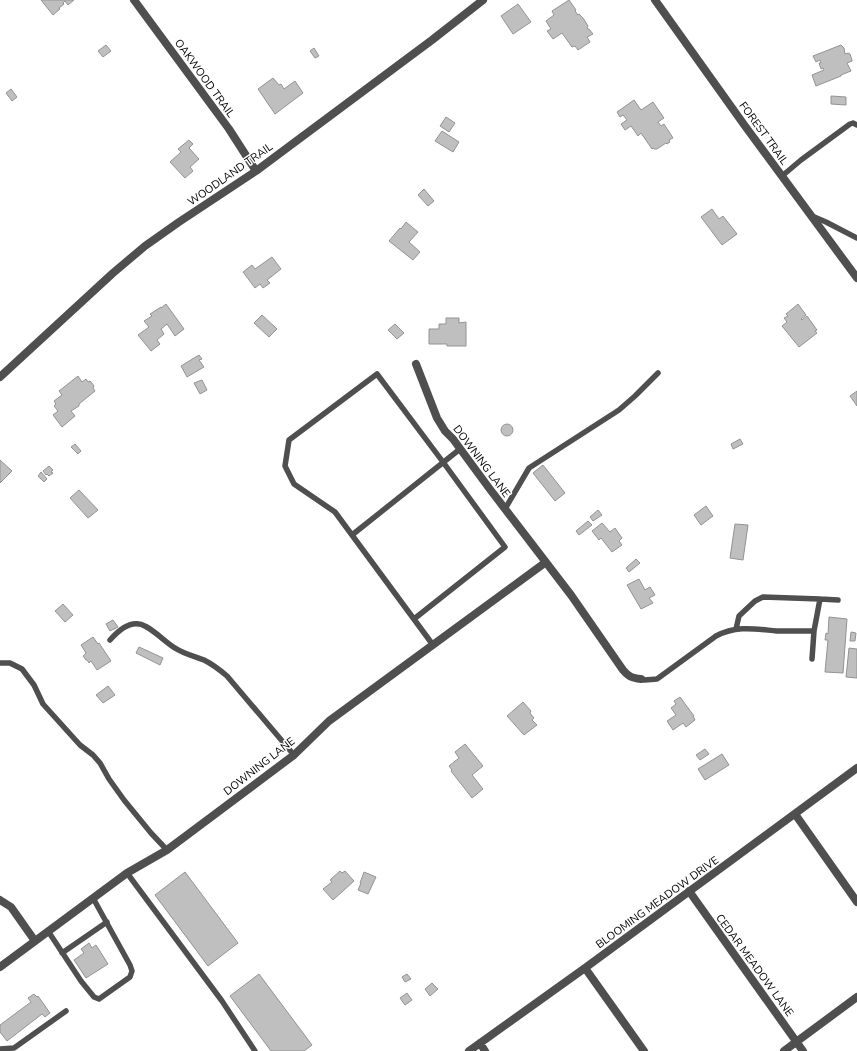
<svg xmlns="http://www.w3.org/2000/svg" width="857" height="1051" viewBox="0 0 857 1051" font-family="'Nunito Sans',sans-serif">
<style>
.building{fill:#bfbfbf;stroke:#939393}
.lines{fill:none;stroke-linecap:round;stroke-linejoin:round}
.lane{stroke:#4f4f4f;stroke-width:5.5}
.street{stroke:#4f4f4f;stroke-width:8}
.labels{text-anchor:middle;stroke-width:3;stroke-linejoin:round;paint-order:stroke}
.street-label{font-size:11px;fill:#000;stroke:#fff}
</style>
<rect width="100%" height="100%" fill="#fff"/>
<path class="building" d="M41,0H74L68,5L65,1L63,3L64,4L59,8L60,9L53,15Z
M569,0L576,10L575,11L578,15L579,14L583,18L588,26L587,28L588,29H589L593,34L587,37L590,42L578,50L575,46L572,47L562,33L553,39L547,31L551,29L546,21L554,15L552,11Z
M518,4L531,22L513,34L501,16Z
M106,45L111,51L103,57L98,51Z
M841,45L844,48L845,54L848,53L850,54L852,60V61L847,63L851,71L841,75V76L816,86L812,75L824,70L823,68L821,69L819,63H821L820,60L816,62L813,56Z
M314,48L319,56L315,58L310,51Z
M273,78L279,85L281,84L284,89L295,81L303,93L275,114L258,89Z
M11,89L17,97L12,101L6,93Z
M831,96L846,97V105L831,104Z
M634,100L641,110L653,102L664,118L658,122L661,126L664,124L673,138L669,140L670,142L667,144L666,143L657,149H654L653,148L652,149L641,133L638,136L631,126L625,130L621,124L627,120L623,115L620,117L617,112Z
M446,117L455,123L449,132L440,126Z
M442,131L459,142L453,152L435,141Z
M189,140L193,144L189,148L199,159L190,167L193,171L185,178L170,162L181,152L178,149Z
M424,189L434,201L428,206L418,195Z
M712,209L719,219L723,216L737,234L722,245L701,217Z
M406,222L418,232L409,242L420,252L413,260L389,241L400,228L401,229Z
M272,257L281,269L267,280L270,283L263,288L260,284L255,288L243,272L252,265L255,269Z
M166,304L184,329L175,336L167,324L161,329L164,334L157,340L160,344L151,351L138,335L149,327L144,321L152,316L150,314L161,307V308Z
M798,304L806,315L801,319L802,320L807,316L817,330L815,331L817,333L799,347L782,326L787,322L784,318L788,316L786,314Z
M262,315L277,329L269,337L254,323Z
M446,318H459V323L466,322V346H447V344H429V329H439V324H446Z
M395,324L404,333L397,339L388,330Z
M199,355L202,359L199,360L204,367L187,377L181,366Z
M78,376L82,382L86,379L88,382L90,381L91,382L94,386L93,388L95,391L79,404V406L71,411L75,416L62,427L53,415L58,411L54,406L56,404L54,401L62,395L59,391Z
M202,380L207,390L200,394L194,383Z
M857,391V406L850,396Z
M501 430a6 6 0 1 1 12 0a6 6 0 1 1-12 0Z
M740,439L743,444L733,449L731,444Z
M75,444L81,451L78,454L71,447Z
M0,460L12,471L0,483Z
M543,465L565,493L555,501L533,473Z
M49,466L53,470L51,472L53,473L49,476L47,474L46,475L43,471Z
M41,472L47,479L44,482L38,476Z
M79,490L98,510L88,518L70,498Z
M706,506L713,516L701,525L694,515Z
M598,510L602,515L593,521L590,517Z
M588,521L592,525L579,535L576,531Z
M602,523L610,532L615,528L622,538L619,541L622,545L612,552L601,538L599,540L592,531Z
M735,524L748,525L743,560L730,558Z
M636,559L640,563L629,572L626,568Z
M639,579L645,590L650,587L655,595L649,598L653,603L641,609L627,585Z
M63,604L73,615L65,622L55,611Z
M829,617L847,619L843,673L825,672L828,640H825L826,633L828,634Z
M113,620L118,627L110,631L106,624Z
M851,632L856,633L855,641H850Z
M93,637L98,644L99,643L111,661L97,670L91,661L89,663L87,660H86L83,656L86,653L81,645Z
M139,647L163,658L160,665L136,653Z
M849,648L857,649V678L846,677Z
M108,686L115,695L103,703L96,695Z
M680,697L694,716H693L695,720L686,727L683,723L673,730L667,721L676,715L671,708L676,704L674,701Z
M523,702L531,711L530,713L534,718L532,720L537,725L524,735L507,716Z
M465,744L483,766L472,775L483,789L472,798L451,771L452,770L449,766L459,758L455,752Z
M705,749L709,754L700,760L696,755Z
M722,754L729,765L705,780L698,769Z
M340,871L342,873L345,871L354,881L333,900L323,889L332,882L330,880Z
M185,872L238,943L208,966L155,895Z
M364,872L376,877L368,894L358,890L361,883H360Z
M89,943L92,948L96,945L108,964L86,978L74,960L84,953L81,949Z
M259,974L312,1045L304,1051H271L230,996Z
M407,974L411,979L405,982L402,977Z
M432,983L438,989L430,996L425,989Z
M407,993L412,1000L405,1005L400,998Z
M34,994L37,997L38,996L50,1013L45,1017L42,1014L7,1041L0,1032V1025L31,1002L28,998Z"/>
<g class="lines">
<path class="lane" d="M782,176L801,160L850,124L853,123L857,125
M812,216L826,222L857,238
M505,509L529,468L619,410L635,396L658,373
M352,535L460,449
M820,599L838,600
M414,619L505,547L443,462L377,374L289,440L285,466L294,484L335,512L433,645
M110,640C117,632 128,622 139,624C149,625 166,643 175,648C184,654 194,656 204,660C212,664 220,670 227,676L294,755
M812,659L814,631
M0,663H10L22,669L34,685L43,704L80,745L93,755L100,763L109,779L124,800L151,833L167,850
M641,679L645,680L657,679L716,636C737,625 755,629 777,631C790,631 802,631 814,631L820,599L763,597L755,601L739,616L736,629
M127,873L222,1001L255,1051
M48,931L81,981L94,997L99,999L130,977L132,971L130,965L93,898
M62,953L107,922
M0,1049L14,1048L66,1011"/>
<path class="street" d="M134,0L229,129L256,171
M655,0L745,126L857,278
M416,364L437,418L445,431L453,439L489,488L571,595L623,670C629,677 632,678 641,679
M0,377L113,273L145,246L179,222L256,171L432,40L483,0
M795,814L857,902
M689,891L803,1051
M0,900L11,907L35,941
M0,967L127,873L167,850L294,755L329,721L546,562
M585,968L644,1051
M480,1043L485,1051
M469,1051L585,968L857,768
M784,1051L857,997"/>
</g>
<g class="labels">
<g class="street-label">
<text transform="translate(205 78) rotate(54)" y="4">OAKWOOD TRAIL</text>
<text transform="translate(764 133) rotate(54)" y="4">FOREST TRAIL</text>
<text transform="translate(230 174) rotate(-35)" y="4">WOODLAND TRAIL</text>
<text transform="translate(482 461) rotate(53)" y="4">DOWNING LANE</text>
<text transform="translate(259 766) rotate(-38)" y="4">DOWNING LANE</text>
<text transform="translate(657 902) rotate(-36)" y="4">BLOOMING MEADOW DRIVE</text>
<text transform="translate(755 965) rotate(54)" y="4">CEDAR MEADOW LANE</text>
</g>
</g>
</svg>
